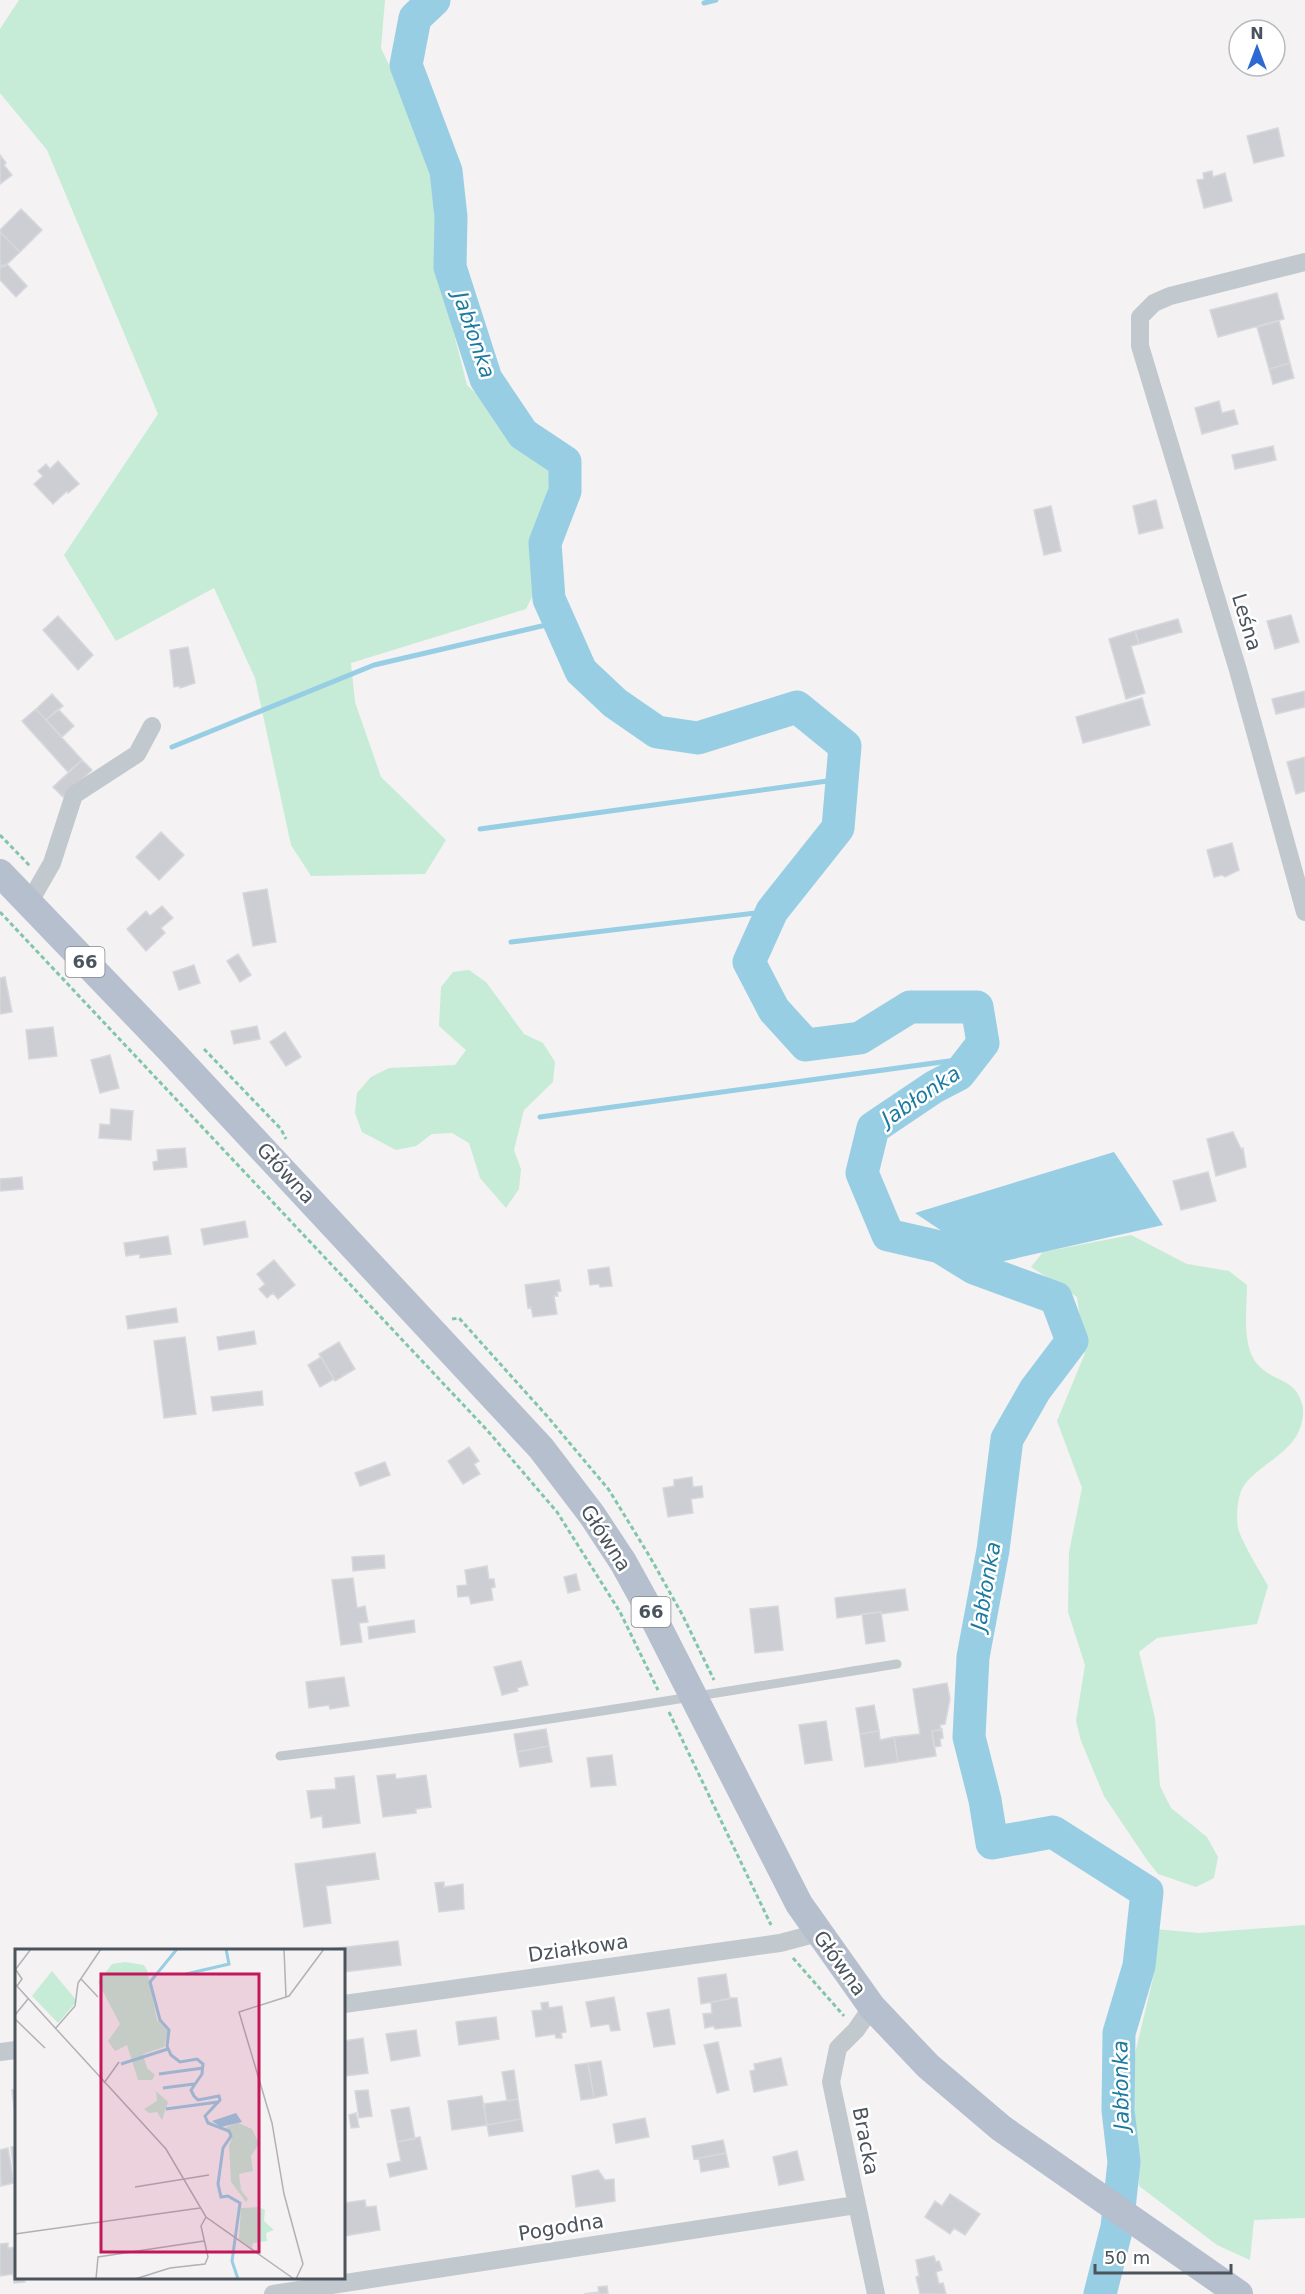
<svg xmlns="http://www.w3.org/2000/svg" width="1305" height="2294" viewBox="0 0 1305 2294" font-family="'DejaVu Sans',sans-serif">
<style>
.green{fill:#c6ecd7}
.water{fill:#98cee4}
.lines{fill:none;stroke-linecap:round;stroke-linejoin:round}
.stream{stroke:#98cee4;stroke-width:5}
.river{stroke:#98cee4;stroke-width:33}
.building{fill:#ccced3;stroke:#d6d8dc;stroke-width:1.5}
.path{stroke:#81c6aa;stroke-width:3;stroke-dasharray:4.5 3;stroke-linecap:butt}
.lane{stroke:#c1c8ce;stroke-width:9}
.street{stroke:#c1c8ce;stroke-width:18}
.primary{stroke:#b5bfcd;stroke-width:28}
.labels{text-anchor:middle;stroke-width:5;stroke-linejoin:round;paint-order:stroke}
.shield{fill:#fff;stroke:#81878e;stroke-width:1.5}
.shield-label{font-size:18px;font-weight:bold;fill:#4b535d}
.street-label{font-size:20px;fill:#4b535d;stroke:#fff}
.water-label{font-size:21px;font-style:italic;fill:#1c7aa0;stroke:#fff}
.inset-river{fill:none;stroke:#98cee4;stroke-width:3}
.inset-road{fill:none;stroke:#b0b2b6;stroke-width:1.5}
.view{fill:#c2185b;fill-opacity:0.15;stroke:#c2185b;stroke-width:3}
.inset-edge{fill:none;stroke:#4b535d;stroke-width:3}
</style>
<rect width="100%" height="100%" fill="#f4f2f2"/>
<path class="green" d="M19,0H385L381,48L434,161L442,287L467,385L537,452L552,475L532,541L539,583L526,609L351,663L355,702L381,777L446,840L425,874L311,876L291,845L255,678L214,588L116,641L64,555L158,414L47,150L0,93V29Z
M469,970L486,982L524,1034L543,1043L555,1062L553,1082L524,1110L514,1150L521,1169L519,1189L506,1208L480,1178L469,1143L452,1133L432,1134L416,1146L396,1150L362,1132L355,1113L357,1093L371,1077L389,1068L455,1065L466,1050L439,1026L441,987L453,972Z
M1131,1235L1187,1264L1229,1271L1247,1285C1247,1309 1241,1346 1258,1365C1274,1383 1297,1377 1303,1408C1305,1449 1265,1459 1245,1484C1237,1494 1236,1516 1238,1528C1242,1543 1260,1571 1268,1586L1257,1624L1157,1638L1139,1652L1155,1718L1160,1786L1171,1808L1207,1837L1218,1857L1214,1878L1196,1887L1158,1874L1147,1860L1104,1796L1081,1741L1076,1721L1085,1665L1068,1612L1069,1552L1082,1488L1057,1421L1085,1353L1077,1297L1031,1267L1043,1252Z
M1305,1925V2218L1254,2220L1250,2260L1217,2245L1139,2186L1132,2066L1155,1970V1929L1199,1933Z"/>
<path class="water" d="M1114,1152L1163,1225L991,1264L915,1213Z"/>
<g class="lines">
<path class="stream" d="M704,3L716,0
M172,747L374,665L559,622
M480,829L842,779
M511,942L772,911
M540,1117L971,1058"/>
<path class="river" d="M434,0L415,18L406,65L446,171L451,217L450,267L486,379L523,434L565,462V491L545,543L549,599L581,671L615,703L657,732L698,738L797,707L845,746L838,828L772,911L749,962L774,1010L806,1045L860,1038L910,1007H977L983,1043L959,1074L934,1087L873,1128L862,1173L888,1235L940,1247L974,1268L1056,1298L1072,1341L1035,1390L1007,1439L993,1550L973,1657L969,1737L985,1800L992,1843L1053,1832L1147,1892L1139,1966L1119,2033L1118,2110L1124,2162L1117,2227L1100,2294"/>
</g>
<path class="building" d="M1278,128L1284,156L1254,163L1247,136Z
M0,155L6,163L4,165L12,175L0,184Z
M1212,171L1213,177L1225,173L1232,201L1204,208L1197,180L1204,179L1203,173Z
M21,209L42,230L20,252L0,232V230Z
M0,232L20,252L4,267L2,265L0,268Z
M7,264L27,286L16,297L0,280V268Z
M1277,293L1284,319L1218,337L1210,310Z
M1279,321L1290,363L1269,369L1257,327Z
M1290,363L1294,378L1273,384L1269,369Z
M1219,401L1222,413L1234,410L1238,424L1202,434L1195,408Z
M1273,446L1276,460L1235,469L1232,455Z
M58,461L79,484L68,493L67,491L53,504L34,484L43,476L38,471L46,464L50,469Z
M1156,500L1163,528L1139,534L1133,506Z
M1051,506L1061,551L1044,555L1034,510Z
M1291,615L1299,642L1275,649L1267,621Z
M58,616L93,655L78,670L43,630Z
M1178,619L1182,632L1139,644L1135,631Z
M1135,631L1139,644L1131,646L1145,693L1126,699L1109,639Z
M188,647L195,683L180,688V686L174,687L170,650Z
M1305,691V707L1276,714L1272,699Z
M52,694L63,706L46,720L36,709Z
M1142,698L1150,725L1083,743L1076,717Z
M36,709L82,760L68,772L22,721Z
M58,709L74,726L62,737L46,720Z
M1305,757V791L1296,794L1287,762Z
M82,760L92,770L63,797L53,787Z
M161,832L184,855L159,880L136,857Z
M1232,843L1239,870L1225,877L1222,875L1214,877L1207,850Z
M267,889L276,942L253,946L243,893Z
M162,906L173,918L161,928L165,933L146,951L127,929L146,911L150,916Z
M238,954L251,975L240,982L227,961Z
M194,965L200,983L179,990L173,972Z
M5,977L12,1012L0,1014V978Z
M257,1026L260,1039L234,1044L231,1031Z
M53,1027L57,1056L29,1059L26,1030Z
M285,1032L301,1057L286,1066L270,1042Z
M110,1055L119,1088L100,1093L91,1060Z
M111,1109L133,1111L131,1140L99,1138L100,1124L110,1125Z
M1233,1132L1241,1149L1243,1148L1246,1167L1216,1176L1207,1139Z
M185,1148L187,1167L154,1170L153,1162L158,1161L157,1150Z
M1208,1172L1216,1201L1181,1210L1173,1181Z
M22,1177L23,1189L0,1191V1179Z
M245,1221L248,1237L204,1245L201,1229Z
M168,1236L171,1254L140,1258V1254L126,1256L124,1243Z
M274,1260L295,1285L278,1299L273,1293L267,1298L259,1289L265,1284L257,1274Z
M609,1267L612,1286L600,1287L599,1284L590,1285L588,1270Z
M559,1280L561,1291L557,1292L558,1296H554L557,1314L533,1317L531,1307L528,1308L525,1285Z
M176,1308L178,1322L128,1329L126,1316Z
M254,1331L256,1344L219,1350L217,1337Z
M185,1337L196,1414L164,1418L154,1341Z
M339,1342L355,1369L335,1381L319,1354Z
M321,1357L334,1379L320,1387L308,1365Z
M262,1391L263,1405L213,1411L211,1397Z
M469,1447L479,1461L474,1464L480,1474L463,1484L448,1461Z
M385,1462L390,1475L360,1486L355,1473Z
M692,1477L693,1487L702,1486L703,1497L691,1499L693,1513L668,1517L663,1488L674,1486V1480Z
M384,1555L385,1568L353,1571L352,1557Z
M487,1566L489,1579H494L495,1587L491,1588L493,1600L471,1604L469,1596L458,1597L457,1586L467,1585L465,1570Z
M576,1574L580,1590L568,1593L564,1577Z
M353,1578L357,1608L365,1606L368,1622L359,1623L362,1642L341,1645L332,1580Z
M905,1589L908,1610L881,1614V1612L837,1618L835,1598Z
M778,1606L783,1650L755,1653L750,1609Z
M881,1612L885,1641L866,1644L862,1614Z
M414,1620L415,1632L369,1639L368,1627Z
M521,1661L528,1685L517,1688L518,1691L502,1695L494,1667Z
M344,1677L349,1706L330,1709L329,1705L309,1708L306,1682Z
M947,1683L950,1699L945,1724L940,1725L941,1730L932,1731L936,1756L898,1762L894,1737L920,1734L913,1689Z
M874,1705L879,1731L860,1734L856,1708Z
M826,1721L832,1760L805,1764L799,1725Z
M546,1729L549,1746L517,1752L514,1734Z
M942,1729L943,1738L940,1739L941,1746L934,1747L932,1731Z
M879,1731L880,1740L894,1737L898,1762L865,1767L860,1734Z
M549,1746L552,1762L520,1767L517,1752Z
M612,1755L616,1785L591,1787L587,1758Z
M395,1774L396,1779L426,1775L431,1807L416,1809V1813L383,1817L377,1776Z
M354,1776L360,1823L323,1828L322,1816L311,1818L307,1791L336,1789L335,1778Z
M375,1853L379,1879L326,1886L331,1923L304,1927L295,1864Z
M444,1882V1887L463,1884L464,1909L439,1912L435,1883Z
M398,1941L401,1965L344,1972V1950H320Z
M726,1974L730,1999L701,2004L698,1978Z
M614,1997L620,2030L611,2031L609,2024L591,2027L586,2002Z
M730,1998H737L741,2026L715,2029L714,2026L705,2028L703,2014L712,2013L711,2002Z
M548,2002L549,2008L562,2006L566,2032L561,2033L562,2038H556L555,2034L536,2037L532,2011L542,2010L541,2003Z
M669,2009L675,2044L654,2047L647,2013Z
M496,2017L499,2039L459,2045L456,2022Z
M416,2030L420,2056L391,2061L386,2034Z
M363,2038L368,2073L346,2076L344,2041Z
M718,2042L729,2090L717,2093L704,2045Z
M781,2058L787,2085L754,2092L750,2071L755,2070L754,2064Z
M601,2061L607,2095L594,2098L588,2063Z
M588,2063L594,2098L581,2100L575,2065Z
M514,2070L518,2099L507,2101L502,2072Z
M16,2089V2114H15L12,2090Z
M368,2090L372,2116L359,2118L355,2091Z
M482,2096L487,2125L452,2130L448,2101Z
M518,2099L521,2119L487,2125L484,2104Z
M409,2107L415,2139L397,2142L391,2110Z
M356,2113L359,2127L351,2128L349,2115Z
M645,2118L649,2137L616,2143L613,2124Z
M521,2119L523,2131L489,2136L487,2125Z
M420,2137L427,2169L390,2177L387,2164L401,2161L397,2142Z
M723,2140L726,2153L694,2159L692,2146Z
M16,2146V2188L11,2147Z
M8,2148L14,2183L1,2186L0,2150Z
M797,2151L804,2180L779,2185L773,2157Z
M726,2153L729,2167L701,2172L699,2158Z
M598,2170L605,2180L614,2179L615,2201L576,2207L572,2176Z
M950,2194L980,2214L965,2235L954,2228L950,2234L925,2217L935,2201L942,2206Z
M365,2200L366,2207L376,2206L380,2230L344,2236V2203Z
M8,2243V2248L16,2247V2278H24L25,2282L14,2283L13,2274L0,2276V2244Z
M934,2256L936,2262L939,2261L942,2270L936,2272L939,2284L943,2283L946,2294H920L916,2277L919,2276L916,2260Z
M607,2286L608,2294H584L599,2292L598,2287Z"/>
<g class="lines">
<path class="path" d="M0,835L30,866
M0,912L487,1430L557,1512L620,1612L658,1690
M204,1049L281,1129L286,1139
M452,1319L459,1318L547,1416L609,1490L650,1557L683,1616L714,1680
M669,1712L771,1925
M793,1958L844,2016"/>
<path class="lane" d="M280,1756C487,1731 692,1697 897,1664"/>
<path class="street" d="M1305,262L1170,296L1154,303L1140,317V346L1238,670L1305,912
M29,903L52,863L74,795L137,754L152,726
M344,2004L780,1943L818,1933
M872,2007L856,2030L838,2048L831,2082L876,2294
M0,2052L16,2050
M273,2294L856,2205"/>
<path class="primary" d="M0,873L171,1051L541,1448L592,1515L623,1562L649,1609L799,1904L872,2007L928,2066L1001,2128L1239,2294"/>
</g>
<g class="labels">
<g class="shield">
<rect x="65.5" y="947" width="39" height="30" rx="4.5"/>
<rect x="631.5" y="1597" width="39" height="30" rx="4.5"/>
</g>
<g class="shield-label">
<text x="85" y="968">66</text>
<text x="651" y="1618">66</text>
</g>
<g class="street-label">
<text transform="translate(1247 622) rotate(73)" y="7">Leśna</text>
<text transform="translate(286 1173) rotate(47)" y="7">Główna</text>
<text transform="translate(606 1538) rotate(57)" y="7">Główna</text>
<text transform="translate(578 1948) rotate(-8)" y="7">Działkowa</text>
<text transform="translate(840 1963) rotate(54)" y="7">Główna</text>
<text transform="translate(866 2141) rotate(79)" y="7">Bracka</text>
<text transform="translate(561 2227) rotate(-9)" y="7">Pogodna</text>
</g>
<g class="water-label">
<text transform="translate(474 335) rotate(71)" y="7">Jabłonka</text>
<text transform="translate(921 1096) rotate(-34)" y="7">Jabłonka</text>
<text transform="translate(986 1586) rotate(-80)" y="7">Jabłonka</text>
<text transform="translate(1121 2085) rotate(-91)" y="7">Jabłonka</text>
</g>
</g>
<g transform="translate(15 1949)">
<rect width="330" height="330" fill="#f4f2f2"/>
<path d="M110,13L129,16L132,21L142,71L153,82L149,98L128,105L132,119L140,126L137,131H123L112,96L100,102L93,92L105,75L83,33L97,15ZM37,22L62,52L43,74L17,47ZM141,142L153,153L147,171L142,163L134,164L129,160L142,152ZM223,174L237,180L244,195L236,207L238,222L224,225L226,241L233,250L231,253L216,233L214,197L217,189L211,178ZM244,258L250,261L249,272L259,281L251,284L252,292L238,294L237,299L224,290L226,259Z" fill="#c6ecd7"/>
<path d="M221,164L227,173L206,178L197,172Z" fill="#98cee4"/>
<path class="inset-river" d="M162,0L135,33L145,71L154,81L152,97L156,106L165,113L182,110L188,115L187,125L176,141L179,147L183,151L204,147L205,151L190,167L193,174L214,182L216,187L208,199L203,235L206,248L213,247L225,254L217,312L223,330M171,25L214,15L211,0M106,115L153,100M144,125L188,119M148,139L179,135M151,160L203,153"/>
<path class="inset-road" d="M269,0L271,48M0,21L16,0M1,21L7,30L2,37M66,30L83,48M0,35L151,200L191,268L279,330M0,66L13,50M0,70L30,99M40,80L60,57L63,34L86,0M89,134L104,113M120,238L194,226M0,285L185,259M81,330L83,308L189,292M120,330L155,319L190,315L193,308L186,277L191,268M281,330L288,315L269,245L257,174L224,63L274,47L309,0"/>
<path class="view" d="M86,25H244V303H86Z"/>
<rect width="330" height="330" class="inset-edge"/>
</g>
<g transform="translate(1257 48)"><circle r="28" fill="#ffffff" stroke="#b7babe" stroke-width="1.5"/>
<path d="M0-4.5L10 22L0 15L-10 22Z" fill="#2d69d3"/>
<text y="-9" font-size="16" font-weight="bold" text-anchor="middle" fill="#4b535d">N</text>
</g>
<path d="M1095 2264v9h136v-9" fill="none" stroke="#4b535d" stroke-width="3"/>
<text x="1104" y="2264" font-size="18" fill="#4b535d" stroke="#ffffff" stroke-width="4.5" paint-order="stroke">50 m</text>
</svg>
